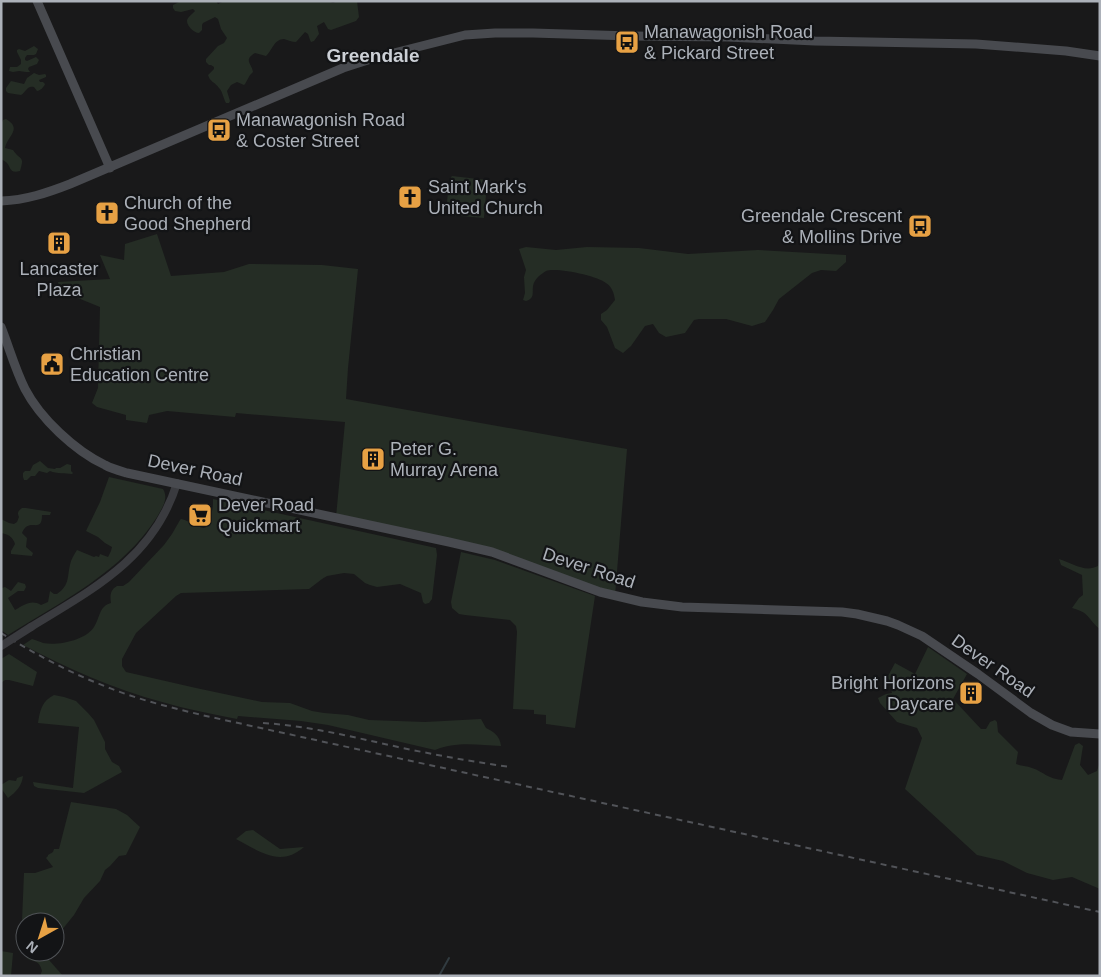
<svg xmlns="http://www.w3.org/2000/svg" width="1101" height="977" viewBox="0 0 1101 977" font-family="Helvetica,sans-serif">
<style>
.green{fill:#252d25}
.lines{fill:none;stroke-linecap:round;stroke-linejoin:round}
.stream{stroke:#313b40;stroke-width:2}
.tertiary{stroke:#3a3b3f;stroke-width:8}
.secondary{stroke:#484a4f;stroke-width:9}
.rail{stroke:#515358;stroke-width:2;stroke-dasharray:6 5;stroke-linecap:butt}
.tertiary-bridge{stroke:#3a3b3f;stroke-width:8}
.labels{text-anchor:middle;stroke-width:4.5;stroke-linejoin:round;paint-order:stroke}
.poi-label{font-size:18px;fill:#acb1b9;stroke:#131416;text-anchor:start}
.street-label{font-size:18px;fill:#acb1b9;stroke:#131416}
.neighbourhood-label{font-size:19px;font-weight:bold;fill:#ccd0d6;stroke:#131416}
</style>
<rect width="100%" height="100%" fill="#19191a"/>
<path class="green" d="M181,1H216L218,4L224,1H327L333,3L338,1H357L359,17L356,21L331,30L328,29L324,22L317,26L319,34L314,41L311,42L310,40L308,34L305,32L296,42C292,42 288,40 284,39C274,39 272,51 266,56L255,53C243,60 252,64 253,72L250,75L245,84L244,85L237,82L231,85L227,91L230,101L229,103H226C223,98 223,92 219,88C215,82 210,82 208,75L214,69V67L211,65H209L206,62V59L218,46L224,43L227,38L221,29L218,19L215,17L203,23L202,25V30C201,31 200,32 199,33C194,33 187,26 187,21C187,18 192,14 195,11L193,9L181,12L175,11L173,8V5Z
M34,46L38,49L36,54L34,55H27L25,58V60L27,61L36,57L39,60L37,64L29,67L28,69L30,72H26L19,71L13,72L9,71L10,67H17L21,64V60L17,52V50L19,49L25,51Z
M34,73L39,75L45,74L46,75V77L39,80L40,82H43L45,84C44,87 40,91 37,91L34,87C27,85 26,92 21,95L8,93L6,91V88L11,81L24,84L27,78Z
M6,119C23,129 7,136 5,148L13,150C20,161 25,155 20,171C10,174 11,168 7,163C6,162 3,160 1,159V124L3,120Z
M452,176L487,180V183L484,218L448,215L446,214L449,180Z
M157,234L171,276L224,272L249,264L322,265L358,269L348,368L346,399L627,449L615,596L529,565L336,517L345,422L236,413L235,417L167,411L149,415L147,423L126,420V415L97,407L92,403L98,388L100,307L68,294L60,293L58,282L110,279L100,255L124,260L125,244Z
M526,247L556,250L587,247L639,248L688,254L758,250L846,255V262L836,271L821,270L812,273L779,299L773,310L765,322L752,326L726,319H699L694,320L685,333L666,337L659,333L653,324L645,326L631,346L623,353L615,348L607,327L601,320V314L607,310L615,300C614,293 612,287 606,283C598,276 556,267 546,271C541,274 534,279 533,286C532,293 535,298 526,301L523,300L525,293L524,277L526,270L519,249Z
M40,461L48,468L55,469L56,468H60L67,464L71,465V471L73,473L72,474C65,473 57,474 50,471L47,473L39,471L35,476H31L27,480H24L23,477V473L25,471H30L33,465Z
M109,477L163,489C169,499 162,508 157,517C122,572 62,601 8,635L1,630V593L2,588L5,587L11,591L18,582L25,584L26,587L24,591H18L8,598L15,610C24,605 31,599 41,605L48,602L50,591L54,594H57C70,585 67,577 70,565C71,559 74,555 77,550L94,557L96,556L99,557L100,554L108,557L111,551L112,547L105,543L98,537L86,531L100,502Z
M213,499L436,548L437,555L432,599L429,603L425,604L423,602L421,593L400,584L377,587L370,585L365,583L354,574L344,573L327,576L322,579L309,589L181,593L176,596L136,633L122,659V666L126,672L196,688L262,702L290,703L312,711L324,713L348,715L369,720L425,722L481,719L486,728C494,732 500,736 501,746C479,745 456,741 435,750L328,725L301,721L238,716L237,719C212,714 186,709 162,702C113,689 67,668 23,645L32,639C36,640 40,642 43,643C58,646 86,640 94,627C100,618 99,606 111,603C110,596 110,590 117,586H123L129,582L164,545L172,534L180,520L181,519C186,520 191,523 196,525C205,530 207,529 209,519C210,516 211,514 212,511C213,508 213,503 213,499Z
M22,508H26L51,512L50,515H42C42,535 29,516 22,533L27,538L26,547L33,553L32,556L11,554V551L15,544C13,537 8,534 1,533V519L9,523L14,524L17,522L19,517C17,513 18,511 22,508Z
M461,552L495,560L595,596L575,728L546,724V715L534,714V710L513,709L517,632L516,626L510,620L465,615L459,614L452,608L451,602Z
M1100,557V629C1087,619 1091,613 1072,608L1079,598L1083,595L1082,575L1061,565L1059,559C1072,563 1085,573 1098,566Z
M928,647L967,674L953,699L981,729H986L990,722L995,720L997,722L998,732L1018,752L1016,764C1021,766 1027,766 1032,768C1044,772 1048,779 1062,780L1075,745L1079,743L1083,746L1080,765L1088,775L1097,771L1100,762V889L1072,877L1053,880L1027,873L1003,861L977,855L905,789L922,738L917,728L897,722L880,703L878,698L886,694L892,693L888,676L895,663L915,674Z
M9,654L37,672L33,686L9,680H5L1,683V659Z
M54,695L64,697L76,701L88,713L94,720L105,742V749L112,762L119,766L122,772L84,793L38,788L34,786L33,782L73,788L79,727L38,723C40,710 42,701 54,695Z
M23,776C22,786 16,792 8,798L1,788V785L9,780L16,781L17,778Z
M71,802L116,809L127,815L140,827L126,855L119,856L110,866L105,870L100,881L84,898L74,915L61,931L55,935V922H25V927L22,921L24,873H35L53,867L46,858L48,856V855L53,852L54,849H59Z
M253,830L280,849L304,847C280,868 259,851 236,839L246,831Z
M25,941V952H42L63,976H40L42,971C39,958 32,963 27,958C22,954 23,945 25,941Z
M1,951L13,953L11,976H1Z"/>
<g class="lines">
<path class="stream" d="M439,976L449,958"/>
<path class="tertiary" d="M31,627C93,589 154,558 177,483"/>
<path class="secondary" d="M37,1L110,168
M1,201C26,200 47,193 70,184L343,68L374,58L465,35L495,33H533L631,36L728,37L815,41L976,44L1066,51L1100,56
M1,327C9,347 15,369 25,389C40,418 75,451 105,465C112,469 120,471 127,473L449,542L492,552L600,592L642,602L682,607L842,612L857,614L887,621L898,625L922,636L978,674L1031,713L1052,725L1071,732L1100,734"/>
<path class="rail" d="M1,633C35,654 70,673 107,687C139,700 173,708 206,716L1100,912
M263,723C309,726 353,737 398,747C436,755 473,762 511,767"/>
<path class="tertiary-bridge" d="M1,646L31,627"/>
</g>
<defs>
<g id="bus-square" transform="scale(1.25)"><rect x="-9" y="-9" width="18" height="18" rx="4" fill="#e7a144" stroke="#131416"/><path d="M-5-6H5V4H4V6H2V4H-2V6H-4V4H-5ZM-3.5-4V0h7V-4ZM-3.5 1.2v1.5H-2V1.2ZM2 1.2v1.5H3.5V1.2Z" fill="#111"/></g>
<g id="church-square" transform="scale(1.25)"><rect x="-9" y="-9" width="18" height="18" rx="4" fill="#e7a144" stroke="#131416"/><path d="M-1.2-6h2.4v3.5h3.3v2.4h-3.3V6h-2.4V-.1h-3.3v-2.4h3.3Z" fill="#111"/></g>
<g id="building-square" transform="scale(1.25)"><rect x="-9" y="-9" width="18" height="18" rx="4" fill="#e7a144" stroke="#131416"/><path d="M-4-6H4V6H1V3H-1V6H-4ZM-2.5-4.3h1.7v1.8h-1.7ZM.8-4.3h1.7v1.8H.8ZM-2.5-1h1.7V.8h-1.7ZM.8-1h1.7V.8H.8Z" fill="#111"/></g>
<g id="civic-square" transform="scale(1.25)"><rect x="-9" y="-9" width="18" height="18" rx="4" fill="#e7a144" stroke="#131416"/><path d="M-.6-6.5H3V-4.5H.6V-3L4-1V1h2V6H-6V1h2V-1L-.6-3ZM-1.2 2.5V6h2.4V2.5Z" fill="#111"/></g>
<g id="supermarket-square" transform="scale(1.25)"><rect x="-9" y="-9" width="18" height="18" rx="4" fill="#e7a144" stroke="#131416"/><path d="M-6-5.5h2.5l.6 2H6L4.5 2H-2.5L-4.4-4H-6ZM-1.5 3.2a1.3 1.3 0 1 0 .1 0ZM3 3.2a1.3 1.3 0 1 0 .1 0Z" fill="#111"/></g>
</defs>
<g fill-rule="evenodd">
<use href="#bus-square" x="627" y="42"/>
<use href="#bus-square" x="219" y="130"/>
<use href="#church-square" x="410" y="197"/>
<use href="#church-square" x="107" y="213"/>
<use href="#bus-square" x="920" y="226"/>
<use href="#building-square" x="59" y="243"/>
<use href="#civic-square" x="52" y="364"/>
<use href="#building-square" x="373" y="459"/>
<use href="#supermarket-square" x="200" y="515"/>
<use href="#building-square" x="971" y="693"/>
</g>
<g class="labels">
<g class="poi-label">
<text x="644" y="38">Manawagonish Road<tspan x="644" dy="21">&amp; Pickard Street</tspan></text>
<text x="236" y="126">Manawagonish Road<tspan x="236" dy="21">&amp; Coster Street</tspan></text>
<text x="428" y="193">Saint Mark's<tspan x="428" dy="21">United Church</tspan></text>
<text x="124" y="209">Church of the<tspan x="124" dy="21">Good Shepherd</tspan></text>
<text x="902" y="222" text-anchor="end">Greendale Crescent<tspan x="902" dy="21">&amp; Mollins Drive</tspan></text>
<text x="59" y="275" text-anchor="middle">Lancaster<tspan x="59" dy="21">Plaza</tspan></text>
<text x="70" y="360">Christian<tspan x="70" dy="21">Education Centre</tspan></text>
<text x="390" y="455">Peter G.<tspan x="390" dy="21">Murray Arena</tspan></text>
<text x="218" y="511">Dever Road<tspan x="218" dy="21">Quickmart</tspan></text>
<text x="954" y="689" text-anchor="end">Bright Horizons<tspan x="954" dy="21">Daycare</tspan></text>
</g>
<g class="street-label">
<text transform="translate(195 470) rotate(12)" y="6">Dever Road</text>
<text transform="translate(589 568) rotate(18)" y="6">Dever Road</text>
<text transform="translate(993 666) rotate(35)" y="6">Dever Road</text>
</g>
<g class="neighbourhood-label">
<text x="373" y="62">Greendale</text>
</g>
</g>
<rect width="1101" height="977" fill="none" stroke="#acb1b9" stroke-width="5"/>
<g transform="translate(40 937) rotate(219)"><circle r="24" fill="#131416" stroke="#505357"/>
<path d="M0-4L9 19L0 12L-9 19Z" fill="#e7a144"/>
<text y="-8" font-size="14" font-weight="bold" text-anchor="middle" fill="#acb1b9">N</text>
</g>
</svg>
